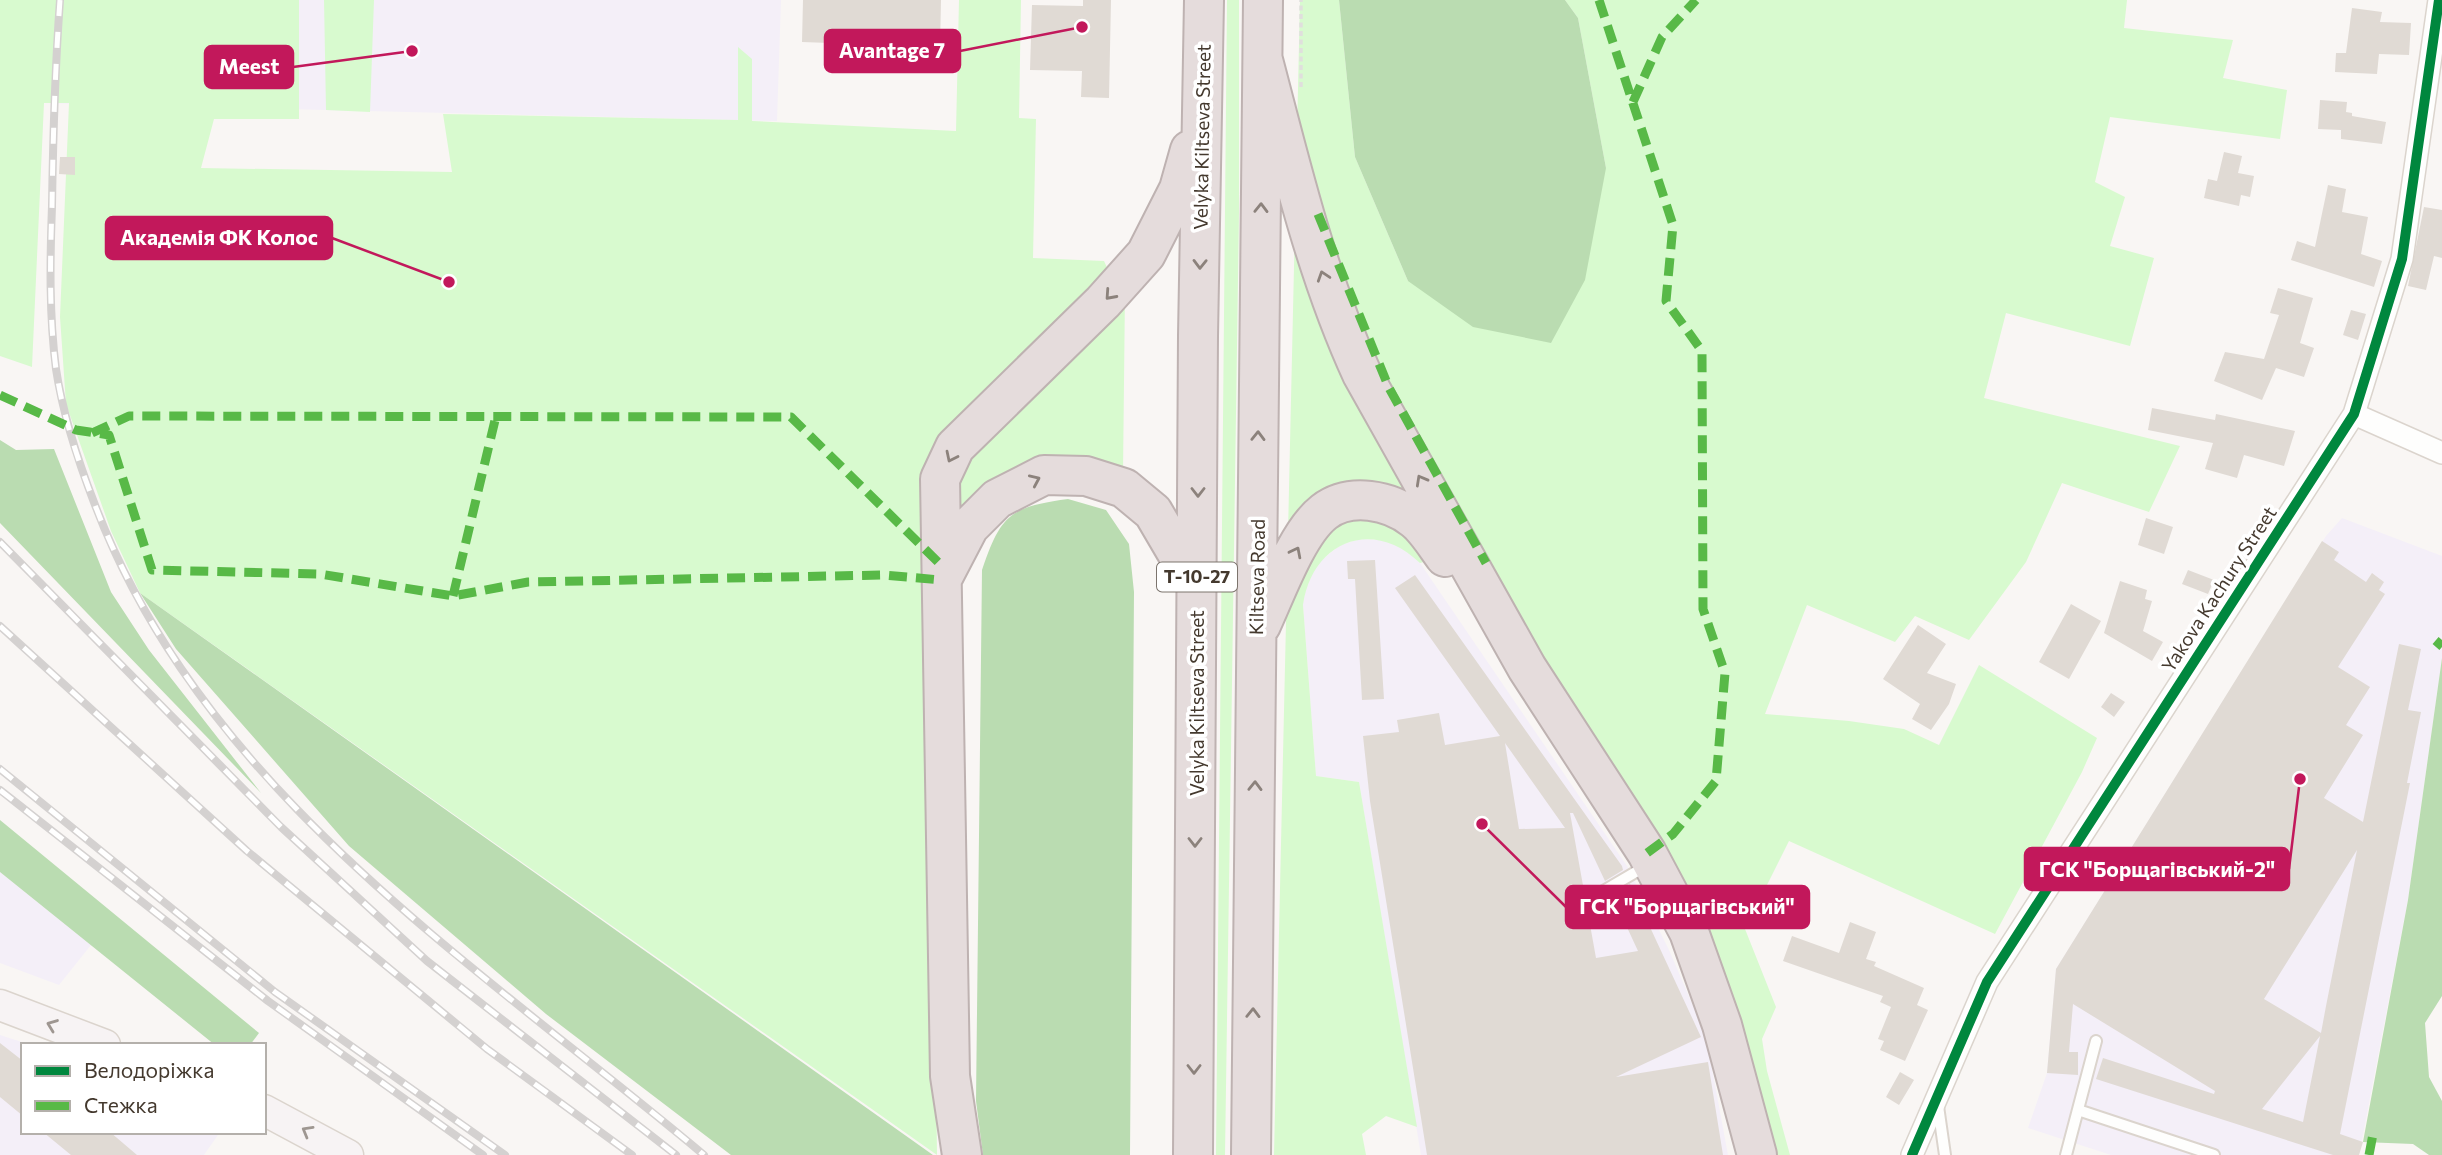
<svg xmlns="http://www.w3.org/2000/svg" width="2442" height="1155" viewBox="0 0 2442 1155" font-family="Commissioner,sans-serif">
<style>
.industrial{fill:#f4eff8}
.green{fill:#d8facf}
.forest{fill:#badcb1}
.building{fill:#e0dad4;fill-rule:evenodd}
.lines{fill:none;stroke-linecap:round;stroke-linejoin:round}
.lane-casing{stroke:#dbd4cd;stroke-width:14}
.street-casing{stroke:#dbd4cd;stroke-width:24}
.secondary-casing{stroke:#dbd4cd;stroke-width:33}
.highway-casing{stroke:#beb2b1;stroke-width:42}
.path{stroke:#e0dfdd;stroke-width:3.5;stroke-dasharray:5 3.5;stroke-linecap:butt}
.lane{stroke:#fefefd;stroke-width:10}
.street{stroke:#fefefd;stroke-width:21}
.secondary{stroke:#f7f3f4;stroke-width:30}
.highway{stroke:#e5dcdc;stroke-width:38}
.rail-casing{stroke:#d4d1d0;stroke-width:8}
.rail{stroke:#fff;stroke-width:5;stroke-dasharray:16;stroke-linecap:butt}
.quiet{stroke:#58b947;stroke-width:9;stroke-dasharray:18 9;stroke-linecap:butt}
.cycleway-casing{stroke:#fff;stroke-width:15}
.cycleway{stroke:#00873e;stroke-width:10}
.oneway{stroke:#8c827c}
.oneway2{stroke:#9e9691}
.labels{text-anchor:middle;stroke-width:7;stroke-linejoin:round;paint-order:stroke}
.shield{fill:#fff;stroke:#7c746d;stroke-width:2}
.shield-label{font-size:18px;font-weight:bold;fill:#44392e}
.street-label{font-size:19px;fill:#44392e;stroke:#fff}
.leader{fill:none;stroke:#c2185b;stroke-width:2.5}
.callout-dot{fill:#c2185b;stroke:#fff;stroke-width:2.5}
.callout{fill:#c2185b;stroke:#c2185b;stroke-width:2.5}
.callout-label{font-size:21px;text-anchor:middle;font-weight:bold;fill:#fff}
</style>
<rect width="100%" height="100%" fill="#f9f6f4"/>
<path class="industrial" d="M46,0H781L777,121L44,103Z
M2342,518L2442,556V658L2408,900L2359,1155H2111L2028,1128L2047,1073L2056,969L2326,536Z
M1361,539L1384,540L1404,547L1420,563L1627,866L1669,950L1706,1036L1728,1155H1421L1359,782L1316,776L1303,605L1306,582L1317,564L1340,545Z
M0,872L91,945L59,985L0,963Z
M0,1035L31,1045H23V1132H220L204,1155H0Z"/>
<path class="green" d="M0,0H299V119H214L201,168L452,172L443,114L738,120V47L752,59V121L956,131L959,0H1021L1019,118L1036,119L1033,258L1104,261L1110,274L957,420L936,1075L937,1155L140,593L111,531L66,404L60,317L69,103H44L32,367L0,356Z
M324,0H374L370,112L326,110Z
M1227,0H1239V212L1225,1155H1216Z
M1300,0H1339L1355,157L1408,281L1606,168L1578,18L1565,0H2127L2124,28L2233,40L2223,78L2287,90L2280,139L2110,117L2095,182L2125,197L2110,246L2154,258L2130,346L2006,313L1984,398L2180,446L2149,512L2062,483L2026,562L1969,640L1915,616L1895,642L1807,605L1765,714L1849,721L1904,729L1939,745L1979,665L2097,738L2082,772L1995,934L1789,841L1745,929L1776,1007L1762,1039L1767,1071L1790,1155H1765L1733,1028L1472,549L1420,563C1373,517 1312,541 1303,605L1316,776L1359,782L1417,1127L1386,1116L1362,1134L1366,1155H1274Z
M1125,291L1123,474L1082,455L1036,458L957,524L956,475L979,439Z"/>
<path class="forest" d="M1339,0H1565L1578,18L1606,168L1585,280L1551,343L1473,327L1408,281L1355,157Z
M0,440L16,450L54,449L111,592L149,650L261,793L0,523Z
M1068,499L1106,510L1129,544L1134,592L1130,1155H983L976,1101L982,570C1001,514 1010,507 1068,499Z
M140,593L933,1155H731L546,1014L349,846L176,649Z
M2442,658V996L2425,1023L2429,1077L2442,1101V1155H2429L2413,1144L2363,1142L2408,900Z
M0,820L259,1033L250,1045H215L0,872Z"/>
<path class="building" d="M803,0H941L940,47L802,42Z
M1083,0H1111L1109,98L1081,97L1082,71L1030,70L1032,5L1083,6Z
M2352,8L2382,12L2380,22L2411,23L2409,55L2379,54L2377,74L2335,72L2336,53H2346Z
M2320,100L2347,102L2346,112L2352,113V116L2386,122L2382,144L2341,139V130L2318,129Z
M2224,152L2242,156L2238,173L2254,176L2250,197L2241,195L2239,206L2204,198L2208,179L2217,181Z
M60,157H75V175L59,174Z
M2328,185L2346,189L2342,212L2368,217L2361,254L2382,261L2374,287L2291,260L2297,241L2315,247Z
M2424,207L2442,210V258L2434,256L2426,290L2408,286Z
M2278,288L2313,298L2300,343L2314,348L2304,377L2276,368L2262,400L2214,381L2225,352L2264,359L2279,315L2270,313Z
M2351,310L2366,314L2358,340L2343,335Z
M2152,408L2215,420L2216,414L2295,431L2284,466L2244,455L2237,478L2205,469L2213,443L2148,430Z
M2146,518L2173,527L2164,554L2138,545Z
M2322,541L2339,552L2334,560L2366,582L2372,573L2384,582L2379,590L2385,594L2338,667L2370,687L2346,725L2363,735L2324,798L2363,822L2399,644L2421,649L2408,710L2421,712L2407,783H2410L2340,1134L2363,1142L2359,1155H2333L2096,1079L2103,1058L2214,1094L2215,1091L2073,1004L2069,1052H2078V1075L2047,1073L2056,969ZM2357,850L2326,1006L2321,1033L2264,999ZM2320,1036L2303,1122L2262,1109Z
M1375,560L1384,699L1362,700L1355,579H1348L1347,561Z
M2188,570L2214,580L2208,594L2182,584Z
M1415,575L1622,866L1623,870L1605,881L1573,813H1570L1596,958L1638,951L1612,895L1630,884L1701,1037L1616,1077L1708,1062L1723,1155H1427L1370,801L1363,736L1399,732L1397,720L1439,713L1445,745L1500,736L1395,588ZM1505,743L1565,828L1519,829Z
M2120,581L2147,590L2145,599L2152,601L2143,631L2163,642L2152,661L2104,633Z
M2071,604L2101,621L2069,679L2039,662Z
M1918,625L1946,644L1927,673L1956,684L1949,704L1931,730L1912,719L1920,704L1883,679Z
M2111,693L2125,702L2114,717L2101,707Z
M1850,922L1876,932L1866,959L1876,962L1874,966L1924,988L1917,1005L1928,1010L1905,1061L1880,1050L1884,1041L1878,1039L1891,1007L1880,1002L1883,996L1783,961L1792,936L1839,953Z
M0,1043L23,1061V1116L0,1097Z
M1900,1072L1914,1080L1899,1105L1886,1097Z
M43,1132H110L137,1155H71Z"/>
<g class="lines">
<g class="lane-casing">
<path id="lane" d="M1600,893L1646,866
M1938,1106L1945,1155
M2078,1110L2214,1155
M2066,1155L2096,1041"/>
</g>
<g class="street-casing">
<path id="street" d="M2354,414L2442,453
M1912,1155L1987,982L2354,414L2402,259L2439,0"/>
</g>
<g class="secondary-casing">
<path id="secondary" d="M0,1005L105,1045
M264,1110L348,1155"/>
</g>
<g class="highway-casing">
<path id="highway" d="M1263,60C1291,166 1316,274 1362,374L1527,668L1647,853L1689,932L1722,1025L1757,1155
M944,575L969,527L997,499L1044,475L1086,476L1124,488L1153,512L1197,587
M1261,625C1276,593 1297,533 1324,512C1350,492 1390,500 1414,519C1426,528 1436,545 1445,557
M962,1155L950,1076L940,479L955,447L1103,302L1146,254L1179,189L1190,150
M1193,1155L1198,336L1204,0
M1251,1155L1263,0"/>
</g>
<path class="path" d="M1301,87V0"/>
<use href="#lane" class="lane"/>
<use href="#street" class="street"/>
<use href="#secondary" class="secondary"/>
<use href="#highway" class="highway"/>
<g class="rail-casing">
<path id="rail" d="M60,0C55,69 53,137 52,206C50,260 49,315 56,369C63,416 78,461 95,505C205,794 478,965 704,1155
M0,542L281,827L427,961L676,1155
M0,626L247,851L487,1049L632,1155
M0,769L275,992L505,1155
M0,790L268,1001L483,1155"/>
</g>
<use href="#rail" class="rail"/>
<path class="quiet" d="M1599,0L1673,225L1666,301L1702,351L1703,609L1725,673L1716,781L1673,834L1647,853
M1633,102L1662,37L1696,0
M1318,214L1389,388L1486,563
M0,395L76,430L109,435L152,570L320,574L453,596L528,582L883,575L941,580
M92,433L129,416L791,417L941,565
M453,596L496,416
M2436,647L2442,640
M2369,1155L2373,1134"/>
<g class="cycleway-casing">
<path id="cycleway" d="M1912,1155L1987,982L2354,414L2402,259L2439,0"/>
</g>
<use href="#cycleway" class="cycleway"/>
</g>
<defs><path id="oneway-chevron" d="M-2-3.5L2.5 0L-2 3.5" fill="none" stroke-width="1.6" stroke-linecap="round" stroke-linejoin="round" transform="scale(1.75)"/></defs>
<g class="oneway">
<use href="#oneway-chevron" transform="translate(1261 208) rotate(-89)"/>
<use href="#oneway-chevron" transform="translate(1200 264) rotate(91)"/>
<use href="#oneway-chevron" transform="translate(1323 276) rotate(-108)"/>
<use href="#oneway-chevron" transform="translate(1110 295) rotate(132)"/>
<use href="#oneway-chevron" transform="translate(1258 436) rotate(-89)"/>
<use href="#oneway-chevron" transform="translate(951 457) rotate(116)"/>
<use href="#oneway-chevron" transform="translate(1035 480) rotate(-24)"/>
<use href="#oneway-chevron" transform="translate(1421 480) rotate(-119)"/>
<use href="#oneway-chevron" transform="translate(1198 492) rotate(90)"/>
<use href="#oneway-chevron" transform="translate(1296 552) rotate(-63)"/>
<use href="#oneway-chevron" transform="translate(1255 786) rotate(-89)"/>
<use href="#oneway-chevron" transform="translate(1195 842) rotate(90)"/>
<use href="#oneway-chevron" transform="translate(1253 1013) rotate(-89)"/>
<use href="#oneway-chevron" transform="translate(1194 1069) rotate(90)"/>
</g>
<g class="oneway2">
<use href="#oneway-chevron" transform="translate(52 1025) rotate(-159)"/>
<use href="#oneway-chevron" transform="translate(307 1131) rotate(-150)"/>
</g>
<g class="labels">
<rect class="shield" x="1157" y="562.5" width="80" height="29" rx="5"/>
<g class="shield-label">
<text x="1197" y="583">Т-10-27</text>
</g>
<g class="street-label">
<text transform="translate(1202 137) rotate(-89)" y="7">Velyka Kiltseva Street</text>
<text transform="translate(1257 577) rotate(-89)" y="7">Kiltseva Road</text>
<text transform="translate(2219 589) rotate(-57)" y="7">Yakova Kachury Street</text>
<text transform="translate(1197 703) rotate(-90)" y="7">Velyka Kiltseva Street</text>
</g>
</g>
<path class="leader" d="M1082 27L960 51M412 51L293 67M449 282L332 238M2300 779L2289 869M1482 824L1566 907"/>
<g class="callout-dot">
<circle cx="1082" cy="27" r="7"/>
<circle cx="412" cy="51" r="7"/>
<circle cx="449" cy="282" r="7"/>
<circle cx="2300" cy="779" r="7"/>
<circle cx="1482" cy="824" r="7"/>
</g>
<g class="callout">
<rect x="825" y="30" width="135" height="42" rx="7"/>
<rect x="205" y="46" width="88" height="42" rx="7"/>
<rect x="106" y="217" width="226" height="42" rx="7"/>
<rect x="2025" y="848" width="264" height="42" rx="7"/>
<rect x="1566" y="886" width="243" height="42" rx="7"/>
</g>
<g class="callout-label">
<text x="892" y="58">Avantage 7</text>
<text x="249" y="74">Meest</text>
<text x="219" y="245">Академія ФК Колос</text>
<text x="2157" y="877">ГСК "Борщагівський-2"</text>
<text x="1687" y="914">ГСК "Борщагівський"</text>
</g>
<rect x="21" y="1043" width="245" height="91" fill="#ffffff" stroke="#b4b0ab" stroke-width="2"/>
<rect x="35" y="1066" width="35" height="10" fill="#00873e" stroke="#b4b0ab" stroke-width="2"/>
<text x="84" y="1078" font-size="21" fill="#44392e">Велодоріжка</text>
<rect x="35" y="1101" width="35" height="10" fill="#58b947" stroke="#b4b0ab" stroke-width="2"/>
<text x="84" y="1113" font-size="21" fill="#44392e">Стежка</text>
</svg>
